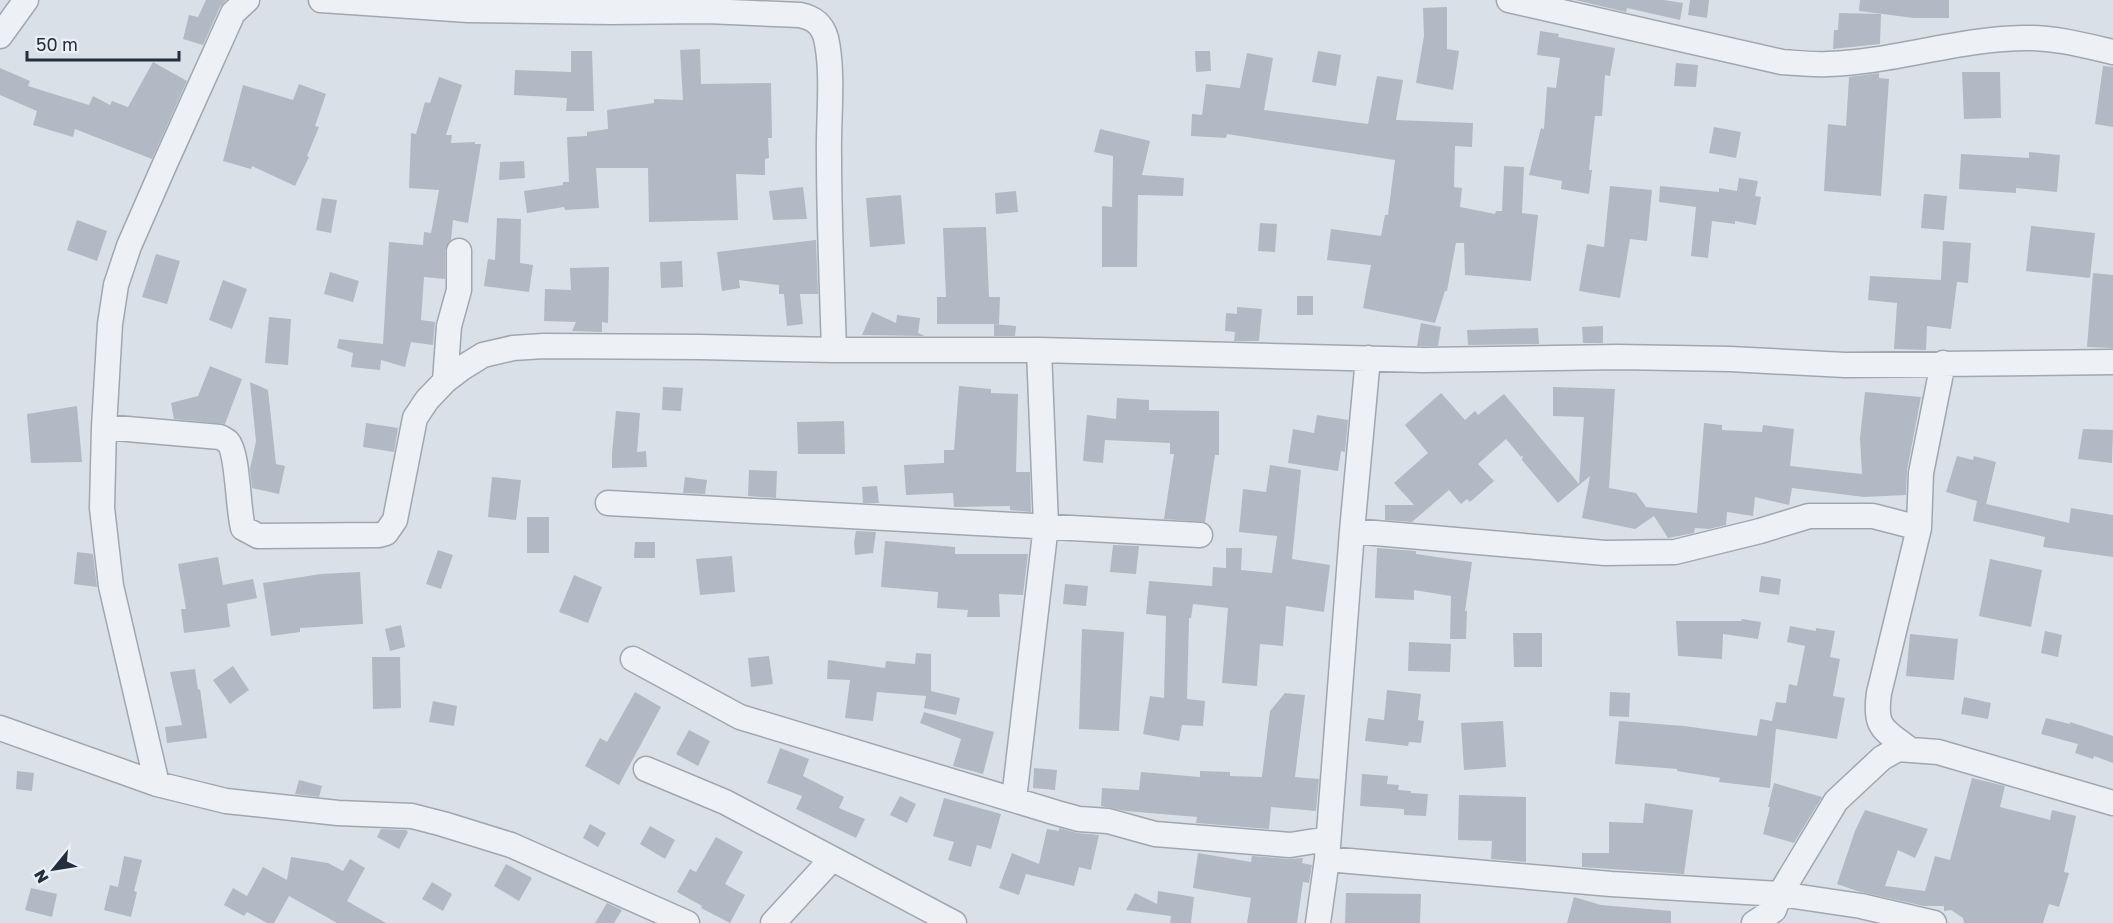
<svg xmlns="http://www.w3.org/2000/svg" width="2113" height="923" viewBox="0 0 2113 923" font-family="'Golos Text',sans-serif">
<style>
.building{fill:#b1b9c4}
.lines{fill:none;stroke-linecap:round;stroke-linejoin:round}
.minor-casing{stroke:#9fa7b1;stroke-width:27}
.minor{stroke:#edf0f5;stroke-width:24}
</style>
<rect width="100%" height="100%" fill="#dae0e7"/>
<path class="building" d="M206,0H226L220,7L203,45L183,39L189,15L198,17Z
M1575,0H1664L1683,3L1680,20L1627,8L1626,12Z
M1690,0H1709L1707,18L1688,15Z
M1860,0H1949V18H1914L1859,11Z
M1447,7V49L1459,51L1453,90L1416,83L1424,36L1423,8Z
M1839,13L1881,14L1880,44L1833,49L1834,30H1838Z
M1540,31L1559,34L1558,37L1615,48L1610,76L1605,75L1602,116H1595L1589,170H1592L1589,194L1561,189L1562,181L1529,175L1541,128L1544,129L1547,87L1556,88L1560,58L1537,55Z
M700,49L701,84L771,83L772,138H768L769,158L765,159V175L736,174L738,220L649,222L648,168H596L599,208L565,210L564,207L527,213L524,191L563,185V182H569L567,137L587,136V132L608,129L607,110L654,103V99L683,100L680,50Z
M571,51H592L594,111H566L567,98L514,95L515,70L571,72Z
M1195,51H1210L1211,71L1196,72Z
M1318,51L1341,55L1336,86L1312,82Z
M1247,53L1273,58L1264,110L1368,124L1377,76L1403,80L1396,120L1473,123L1472,147L1455,146L1454,187L1462,188L1460,207L1495,214L1496,211H1502L1504,166L1524,167L1522,213L1538,215L1531,281L1465,275L1464,243H1456L1447,291H1445L1435,323L1363,308L1371,265L1327,260L1331,229L1381,236L1385,215H1388L1395,160L1227,134L1226,138L1191,136L1192,114L1202,115L1206,84L1240,88Z
M153,62L187,81L152,159L75,129L73,137L33,125L37,111L0,95V68L30,81L28,86L89,105L93,96L110,105L112,101L128,107Z
M1676,63L1698,65L1696,87L1674,86Z
M2103,66L2113,67V127L2095,124Z
M1962,72H2000L2001,118L1964,119Z
M1879,73V78L1889,79L1881,196L1824,191L1828,124L1846,126L1849,77Z
M439,77L462,85L446,135H452L451,143L475,142V144H481L468,223L453,220L451,240L445,250V279L424,277L421,320L435,322L433,345L411,342L405,367L381,360L380,370L351,367L353,353L337,348L339,339L383,344L389,242L423,245L424,232L431,233L439,190L409,188L411,133L416,134L425,102L430,103Z
M299,84L326,94L315,126L319,127L307,156L309,157L295,186L252,166L251,169L223,161L243,85L293,100Z
M1714,127L1741,132L1736,158L1709,153Z
M1100,129L1150,141L1142,175L1184,178L1183,196L1138,195L1137,267H1102V206L1112,207L1113,156L1094,152Z
M2029,152L2060,155L2057,192L2016,188V193L1959,189L1961,154L2029,158Z
M524,161L525,178L499,180L500,162Z
M1739,178L1758,181L1755,196L1761,197L1756,225L1735,221V224L1712,221L1708,258L1691,256L1696,207L1659,202L1660,186L1719,192V188L1737,191Z
M1610,186L1652,190L1647,241L1630,239L1620,298L1579,291L1587,244L1604,247Z
M803,187L807,219L773,220L769,191Z
M1016,191L1018,212L996,214L995,193Z
M1924,194L1947,196L1944,230L1921,228Z
M901,195L905,244L870,247L866,198Z
M322,198L337,200L331,233L316,230Z
M497,218L521,219L520,263L533,265L529,292L484,286L488,259L495,260Z
M77,220L107,231L97,261L67,250Z
M1260,223L1277,224L1275,252L1258,251Z
M2031,226L2095,233L2090,278L2026,271Z
M986,227L989,297H1000L999,324H937V297H946L943,228Z
M816,240L818,294H800L803,324L787,326L784,294H779V285L739,280L740,288L722,291L717,252Z
M1943,241L1971,243L1968,283L1957,282L1951,329L1927,326L1926,350L1894,349L1897,303L1868,300L1870,276L1941,280Z
M156,254L180,261L167,304L142,297Z
M682,261L683,287L661,288L660,262Z
M609,267L608,323L602,322V332L572,331L576,322L544,321L545,289L571,290L570,268Z
M330,272L359,281L353,302L324,294Z
M2093,273L2113,275V348L2087,347Z
M223,280L247,289L232,329L209,320Z
M1297,296H1313V315H1297Z
M1237,307L1262,309L1259,341H1234L1235,332L1225,331L1226,313L1237,314Z
M872,312L896,323L897,315L920,318L918,333L925,336L862,335Z
M269,317L291,319L288,365L265,363Z
M1421,323L1441,327L1438,346H1417Z
M994,324L1016,326L1015,336H994Z
M1603,326V343H1583L1582,327Z
M1538,328L1539,344L1468,345L1467,330Z
M210,366L242,379L225,424L174,419L171,403L198,396Z
M250,382L268,390L276,464L285,466L279,494L252,488L250,469L256,441Z
M959,386L991,389V393L1018,394L1016,472H1030L1031,512L1010,510V506L954,507L953,493L906,495L904,465L944,463V450H954Z
M663,387L683,388L681,411L662,410Z
M1553,387L1615,389L1609,488L1636,493L1646,507L1697,513L1704,423L1722,425V430L1762,432L1763,425L1794,429L1790,466L1862,474L1860,438L1865,392L1921,397L1907,470L1906,495L1864,497L1792,488L1789,505L1755,497L1753,516L1727,512L1726,525L1709,529L1695,528L1694,533L1668,538L1654,516L1635,529L1582,518L1590,476L1558,503L1522,460L1523,455L1521,457L1506,439L1478,464L1494,481L1470,502L1467,499L1461,504L1449,490L1412,522L1385,520V505H1414L1394,483L1428,453L1405,425L1441,393L1465,420L1475,411L1478,415L1504,394L1579,484L1584,417L1553,416Z
M1117,398L1149,400V410L1219,411V455H1215L1205,522L1164,519L1174,454H1170V443L1105,440L1103,463L1083,461L1087,415L1116,419Z
M77,406L82,462L31,463L27,414Z
M616,411L640,413L637,452L646,451L647,467L612,468V453Z
M1317,415L1348,420L1345,452L1341,451L1338,471L1288,463L1293,429L1314,433Z
M844,421L845,454H798L797,422Z
M366,423L398,428L394,452L363,447Z
M2083,429L2113,430L2112,463L2078,459Z
M1957,456L1973,460L1974,456L1996,462L1986,504L2069,523L2071,508L2113,515V557L2043,547L2045,537L1973,521L1977,501L1980,502L1946,492Z
M1270,465L1301,470L1292,559L1330,565L1324,612L1286,606L1283,646L1260,644L1257,686L1222,683L1228,608L1193,604L1191,618H1189L1187,699L1205,701L1203,726L1182,725L1179,741L1143,734L1150,696L1164,698L1166,616L1146,614L1149,581L1212,586L1213,567L1226,568V548H1242L1241,570L1272,573L1277,536L1239,532L1243,489L1266,492Z
M749,470L777,471L776,498L748,496Z
M492,477L521,480L516,520L488,517Z
M685,477L707,480L705,494L683,493Z
M877,486L879,503H863L862,487Z
M527,517H549V553H527Z
M856,531L876,532L873,553L855,555L854,542Z
M885,541L955,547V554H1028L1023,595L999,594L1000,617H967L968,610L937,608L938,592L881,587Z
M635,542H655V558H634Z
M1113,545L1139,546L1136,574L1110,572Z
M1377,548L1416,551V554L1472,562L1465,611H1467L1466,639H1450L1451,596L1414,590V600L1375,598Z
M438,550L453,555L441,589L426,584Z
M77,552L93,554L97,587L74,584Z
M732,556L735,592L700,595L696,559Z
M218,557L223,585L253,579L257,598L227,604L230,627L184,633L181,609H186L178,564Z
M1990,559L2042,570L2031,627L1979,616Z
M360,572L363,624L300,628V632L271,636L263,583L321,574Z
M574,575L602,587L588,623L559,612Z
M1761,576L1781,579L1779,595L1759,592Z
M1065,584L1088,586L1086,606L1063,604Z
M1742,619L1761,622L1758,639L1723,634L1722,659L1678,656L1676,621H1741Z
M401,625L405,647L390,651L385,629Z
M1790,626L1816,631V628L1835,631L1830,657L1840,659L1833,696L1845,698L1837,739L1776,729L1770,788L1719,782L1720,778L1677,771V769L1615,764L1619,721L1684,726L1757,736L1760,719L1772,721L1776,702L1786,703L1789,684L1797,686L1805,646L1787,642Z
M1082,629L1124,632L1119,731L1079,729Z
M2045,631L2062,635L2058,657L2041,653Z
M1513,633H1542V667H1514Z
M1910,634L1958,639L1954,680L1906,676Z
M1409,642L1451,644L1450,672L1408,671Z
M916,653L931,654V691L960,698L956,715L924,708L926,696L877,692L873,721L845,718L850,680L827,679L828,660L885,668L886,661L915,664Z
M769,656L773,684L751,687L748,658Z
M372,657H400L401,708L373,709Z
M233,666L249,690L230,704L213,680Z
M195,669L198,690L200,689L207,738L167,743L165,727L182,725L170,672Z
M1387,690L1421,694L1418,720L1424,721L1421,743L1409,742L1408,746L1365,741L1368,718L1384,720Z
M635,692L661,707L619,785L585,766L600,738L607,742Z
M1610,692L1630,693L1629,717L1609,716Z
M1285,693L1305,695L1295,777L1319,779L1316,811L1271,807L1269,829L1196,823L1197,817L1126,811L1101,806L1102,788L1139,790L1141,772L1200,777V771L1230,772V776L1262,777L1270,711Z
M1964,697L1991,703L1988,719L1961,714Z
M433,701L457,706L454,726L429,722Z
M924,712L994,732L983,774L953,766L961,739L920,723Z
M2046,718L2070,724V722L2113,736V763L2094,756L2093,759L2075,753L2078,744L2041,734Z
M1503,721L1506,767L1464,770L1461,723Z
M689,730L710,741L698,766L676,754Z
M780,748L809,759L803,776L844,797L839,808L865,819L856,838L796,809L802,796L767,783Z
M1034,768L1057,770L1055,790L1033,788Z
M17,771L34,773L32,791L16,789Z
M1362,774L1388,776L1387,784L1399,785L1398,790L1411,791V793L1428,794L1426,816L1404,815V809L1360,806Z
M1972,778L2005,786L2000,807L2050,820L2052,810L2076,816L2064,872L2069,873L2059,907L2049,904L2043,923H1964L1963,918L1951,910L1944,911V906H1924L1857,891L1837,884L1855,831L1865,810L1928,829L1915,858L1898,850L1885,886L1925,891L1935,856L1950,860Z
M299,780L322,786L319,797L295,794Z
M1774,783L1822,797L1794,843L1763,834L1770,807H1768Z
M1459,795L1526,797V862L1491,859L1492,841L1458,840Z
M900,796L916,804L907,823L890,815Z
M944,798L1001,814L991,849L977,845L971,867L948,860L954,842L933,836Z
M1645,803L1693,810L1684,874L1582,867V853H1609V822L1643,823Z
M590,824L606,833L598,847L583,838Z
M650,826L675,840L665,859L640,844Z
M1059,828L1078,833L1099,835L1091,870L1079,867L1074,886L1026,874L1019,895L999,888L1012,853L1039,864L1047,829L1059,831Z
M381,829L406,830L408,832L399,849L377,837Z
M716,837L743,852L725,884L745,895L730,923L701,908L702,906L677,892L690,869L696,872Z
M1198,853L1251,862L1252,856L1289,859L1303,858L1302,863L1312,865L1309,883L1303,882L1297,923H1247L1251,898L1193,888Z
M124,856L142,860L134,891L137,892L131,917L104,910L110,885L118,887Z
M291,857L328,863L343,871L350,859L365,868L347,901L386,923H337L289,896L274,923H267L247,912L244,916L224,905L233,888L247,896L263,867L287,880Z
M506,864L532,878L519,901L494,886Z
M432,882L452,894L443,911L422,899Z
M31,888L57,894L52,917L25,910Z
M1158,891L1194,897L1191,923H1170L1171,916L1126,910L1135,893L1157,904Z
M1346,893L1421,894L1420,923H1345Z
M1574,897L1601,905L1671,911V923H1567Z
M607,903L622,910L614,923H595Z"/>
<g class="lines">
<g class="minor-casing">
<path id="minor" d="M321,0L468,10L611,12L707,11L800,15C814,18 822,24 826,38C834,73 828,121 829,157C829,221 832,286 834,350
M1509,0L1782,62C1797,63 1813,65 1828,64C1894,62 1957,39 2023,38C2053,37 2083,45 2113,52
M0,36L26,0
M445,381L449,326L459,290V251
M104,427L220,437C223,439 226,440 228,442C238,453 238,510 243,528L258,536L379,535L386,533L395,520L415,418L427,400L445,381L462,368L483,355L513,348L544,346L700,347L834,350H1039L1424,360L1618,357L1730,359L1845,365L2113,362
M608,503L1200,535
M1919,528L1921,473L1943,363
M1352,531L1605,553L1675,552L1760,531L1809,516H1873L1919,528L1879,693C1874,728 1883,729 1909,749
M633,659L740,717L1057,813L1079,819L1108,821L1155,834L1290,845L1328,839
M0,728L157,784L226,801L338,813L412,816L443,824L511,845L687,923
M646,769L725,802L954,923
M157,784L111,586L102,508L104,427L110,324L116,285L129,246L164,166L233,13L247,0
M1014,799L1046,525L1039,350
M1327,859L1611,884L1780,894L1861,906L1934,923
M773,923L832,859
M1318,923L1327,859L1352,531L1368,358
M1754,923L1774,910L1780,894L1836,801L1882,758L1898,749L1938,752L2113,803"/>
</g>
<use href="#minor" class="minor"/>
</g>
<g transform="translate(54 869) rotate(240)" stroke="#e9eff5" stroke-width="4.5" paint-order="stroke">
<path d="M0-4.5L10 22L0 15L-10 22Z" fill="#232e3e"/>
<text y="-9" font-size="16" font-weight="bold" text-anchor="middle" fill="#232e3e">N</text>
</g>
<path d="M27 51v9h152v-9" fill="none" stroke="#232e3e" stroke-width="3"/>
<text x="36" y="51" font-size="18" fill="#232e3e" stroke="#e9eff5" stroke-width="4.5" paint-order="stroke">50 m</text>
</svg>
